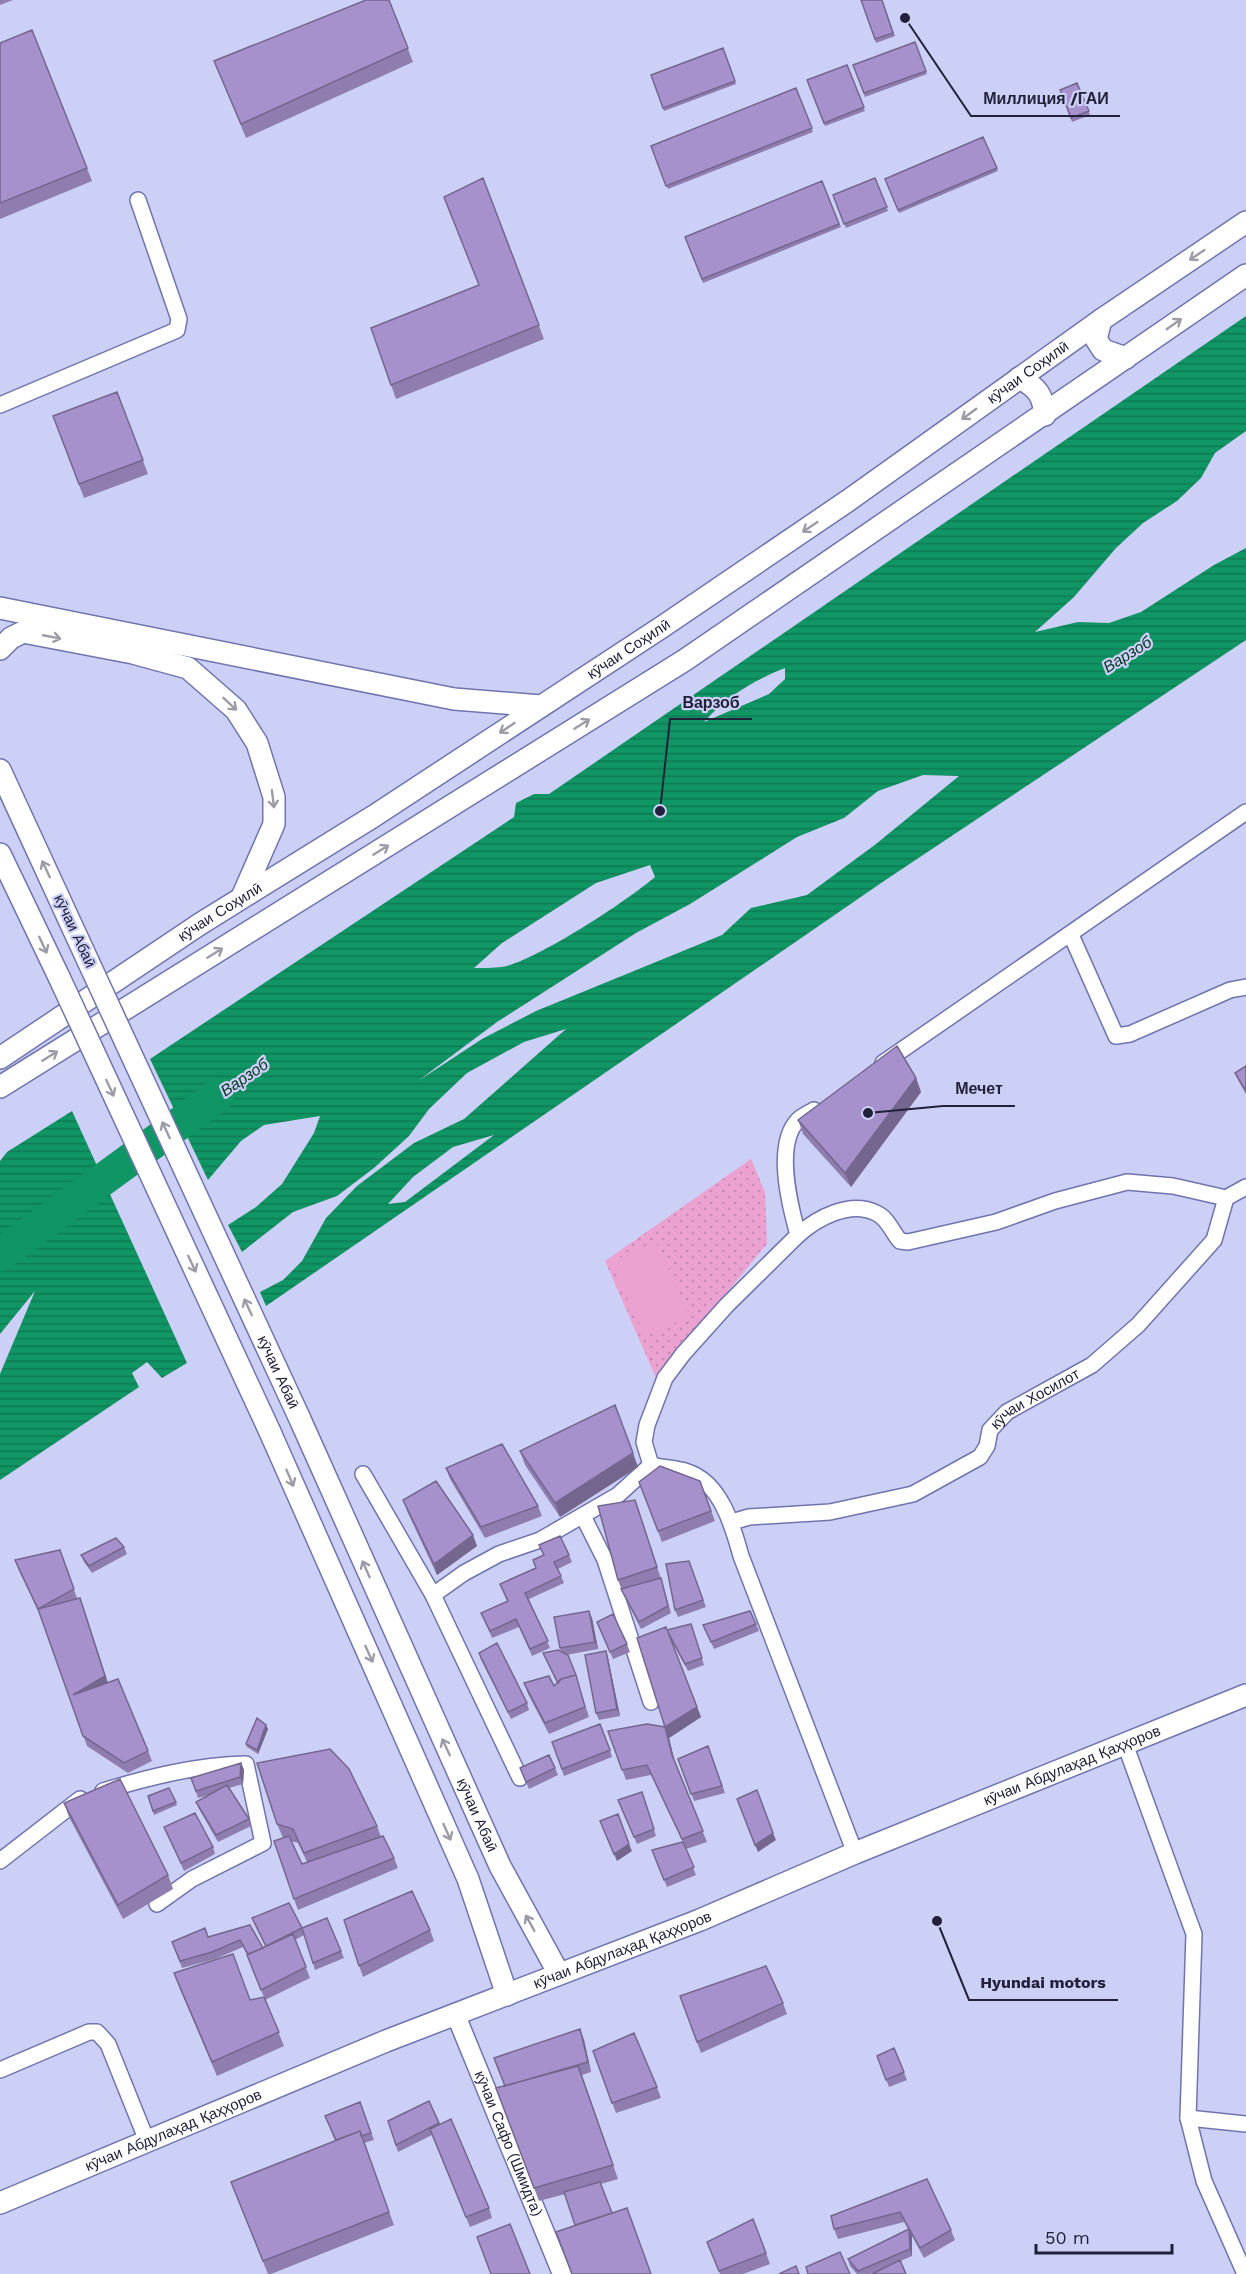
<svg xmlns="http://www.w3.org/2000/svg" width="1246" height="2274" viewBox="0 0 1246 2274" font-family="'Work Sans',sans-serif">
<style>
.grass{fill:url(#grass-dots)}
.pitch{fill:#eba2d1}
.water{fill:url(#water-rules);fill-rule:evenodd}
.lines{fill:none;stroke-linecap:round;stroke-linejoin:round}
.river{stroke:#109564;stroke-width:33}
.minor-casing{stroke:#7074ad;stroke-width:18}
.tertiary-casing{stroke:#7074ad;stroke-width:21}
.secondary-casing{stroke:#7074ad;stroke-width:24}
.minor{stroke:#fff;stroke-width:15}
.tertiary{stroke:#fff;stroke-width:18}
.secondary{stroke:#fff;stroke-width:21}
.secondary-bridge-casing{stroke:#7074ad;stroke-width:24;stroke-linecap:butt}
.secondary-bridge{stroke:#fff;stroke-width:21}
.wall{fill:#8f7daf;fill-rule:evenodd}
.shaded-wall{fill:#74668f}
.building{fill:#a691cc;stroke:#74668f;stroke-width:1.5}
.oneway{stroke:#9b9ca6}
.labels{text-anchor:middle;stroke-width:4.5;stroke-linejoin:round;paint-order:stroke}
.street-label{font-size:15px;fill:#21223a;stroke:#ccd0f6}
.water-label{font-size:16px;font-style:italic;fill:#043723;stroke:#ccd0f6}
.leader{fill:none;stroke:#21223a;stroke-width:2}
.callout-dot{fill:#21223a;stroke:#ccd0f6;stroke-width:2}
.callout-label{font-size:16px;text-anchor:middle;font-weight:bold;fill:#21223a;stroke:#ccd0f6;stroke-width:4.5;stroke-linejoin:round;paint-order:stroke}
</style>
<defs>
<pattern id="grass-dots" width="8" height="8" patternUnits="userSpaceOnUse" patternTransform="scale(1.5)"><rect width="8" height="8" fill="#eba2d1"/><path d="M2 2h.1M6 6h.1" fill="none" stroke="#c98bb4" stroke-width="1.8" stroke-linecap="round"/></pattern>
<pattern id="water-rules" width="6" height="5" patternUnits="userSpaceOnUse" patternTransform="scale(1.5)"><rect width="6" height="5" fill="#109564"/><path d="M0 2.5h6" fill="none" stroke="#0f7953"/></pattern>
</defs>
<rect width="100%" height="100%" fill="#ccd0f6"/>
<path class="grass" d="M751,1159L765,1192L767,1244L656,1378L605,1261Z"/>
<path class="pitch" d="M656,1242L690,1316L645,1336L611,1262Z"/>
<path class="water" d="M1246,316V431L1215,453L1201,478L1177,501L1143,523L1116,548L1074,597L1035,632L1078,622L1109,623L1141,612L1214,565L1246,548V640L884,881L266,1306L260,1292L283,1280L302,1261L326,1218L357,1186L414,1143L464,1119L566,1029L524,1042L467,1073L429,1109L409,1136L374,1168L337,1196L293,1212L242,1252L228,1225L256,1207L282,1184L314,1133L320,1116L264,1125L241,1141L208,1180L150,1059L514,817L516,803L534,794H549ZM785,668V679L769,694L704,722C726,697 754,680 785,668ZM923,775L959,776L876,844L807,895L751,908L722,935L536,1011L482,1039L418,1081L497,1022L636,933L690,904L797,837L844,818L878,791ZM650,865L655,877C627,901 536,961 502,967C493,968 482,968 474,968L502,943L596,883ZM494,1135L405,1202L388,1204L413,1177L453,1147Z
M72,1111L187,1363L162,1378L147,1362L132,1373L139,1387L0,1480V1374L35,1291L0,1334V1161L7,1152Z"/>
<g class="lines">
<path class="river" d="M0,1255L217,1096"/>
<g class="minor-casing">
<g id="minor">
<path d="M0,405L177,330L179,319L138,200"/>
<path d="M1071,935L1116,1036L1130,1034L1230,990L1246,987"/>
<path d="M883,1063L1246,812"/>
<path d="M814,1110C809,1113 802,1116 798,1120C774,1145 790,1206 798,1235L727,1305L683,1354L665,1378L647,1425L644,1442L651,1465C663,1468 676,1468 688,1472C721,1483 733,1527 741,1556L855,1853"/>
<path d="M798,1235C817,1218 850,1200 876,1213C888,1218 892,1232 900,1241L908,1242L996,1222L1055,1201L1127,1182L1173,1186L1226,1198"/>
<path d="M363,1474L433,1595L520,1778"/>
<path d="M583,1516L605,1560L651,1702"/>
<path id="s1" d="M732,1522L749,1517L830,1512L913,1494L980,1457L987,1446L990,1430L1007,1412L1092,1365L1138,1325L1214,1240L1226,1198L1246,1187"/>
<path d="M433,1595L464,1573L499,1554L540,1540L618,1495L651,1465"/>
<path d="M1125,1744L1194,1934L1188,2118L1204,2181L1245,2274"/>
<path d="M103,1791C149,1777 197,1765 246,1764L263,1843L192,1879L157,1904"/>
<path d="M0,1861L80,1799"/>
<path d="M0,2070L89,2032H97L108,2044L147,2141"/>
<path d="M1188,2118L1246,2124"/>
</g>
</g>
<g class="tertiary-casing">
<g id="tertiary">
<path id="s2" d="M455,2013L562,2274"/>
</g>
</g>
<g class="secondary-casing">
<g id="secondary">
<path d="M1101,320L1096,339L1103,350L1126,358"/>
<path d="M1019,378C1037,387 1043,395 1045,415"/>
<path d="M0,608L454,699L541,706"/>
<path d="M0,649L11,638L23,632L133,653L188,668L236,710L257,743L274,797V824L242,897"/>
<path d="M0,770L88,961"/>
<path d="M0,854L59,977"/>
<path id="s3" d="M0,1058L200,924L374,816L662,627L849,500L1101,320L1246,222"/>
<path d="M0,1087L685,660L1246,275"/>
<path id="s4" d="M299,1417L500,1866L559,1974"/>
<path d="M270,1432L468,1879L507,1995"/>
<path id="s5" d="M0,2203L386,2041L700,1920L855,1853L1246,1695"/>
</g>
</g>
<use href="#minor" class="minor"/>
<use href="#tertiary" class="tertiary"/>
<use href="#secondary" class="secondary"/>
<g class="secondary-bridge-casing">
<g id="secondary-bridge">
<path id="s6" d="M88,961L299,1417"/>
<path d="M59,977L270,1432"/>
</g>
</g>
<use href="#secondary-bridge" class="secondary-bridge"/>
</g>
<path class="wall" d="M0,0H13L0,5Z
M389,0L413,62L246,138L214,61Z
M861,0H882L895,36L876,43Z
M915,42L927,74L865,97L853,65Z
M0,43L87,168L92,181L0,219Z
M723,48L736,84L664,111L651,75Z
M847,65L865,111L825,126L808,84Z
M1077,83L1090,115L1072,122L1060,90Z
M796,88L813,132L668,189L651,146Z
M983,137L998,171L899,213L885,179Z
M483,178L544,339L396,399L371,328L479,285Z
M875,178L888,211L846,228L834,198Z
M822,181L841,227L703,283L685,237Z
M117,392L148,474L84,498L53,416Z
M1246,1066V1094L1238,1080L1235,1073Z
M916,1078L921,1092L851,1187L803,1134L798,1120Z
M520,1451L638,1467L560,1517L525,1465Z
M446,1468L538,1506L542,1516L485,1538L450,1479Z
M700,1481L715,1521L662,1542L639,1482Z
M403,1500L477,1546L437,1575L407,1511Z
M639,1511L663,1585L671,1613L641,1629L624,1596L618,1580Z
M539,1545L569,1555L572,1562L558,1569L564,1583L529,1599L550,1648L532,1656L519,1627L492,1638L481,1613L507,1601L500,1584L536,1568L533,1560L543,1555Z
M124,1547L127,1554L92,1573L84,1562L81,1555Z
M60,1550L107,1683L148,1751L152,1761L128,1773L87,1746L42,1619L19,1571L15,1560Z
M689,1561L706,1607L678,1617L675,1610Z
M592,1618L598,1649L566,1655L577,1679L589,1717L549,1734L528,1694L524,1683L554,1686L557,1683L543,1653L561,1651L560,1648Z
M597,1622L627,1644L630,1652L613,1659Z
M691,1624L704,1665L688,1671L671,1640L701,1717L669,1738L675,1763L707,1842L686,1849L696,1875L667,1887L652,1850L683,1842L651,1775L626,1780L608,1731L665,1727L667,1630Z
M756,1624L759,1631L714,1649L703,1625Z
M606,1651L608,1658L620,1716L599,1720L596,1713Z
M479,1653L527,1703L529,1710L511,1719L481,1660Z
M266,1725L268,1729L258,1754L247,1747L246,1744Z
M552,1742L610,1750L612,1757L564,1776Z
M708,1746L725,1793L694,1801L678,1759Z
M241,1763L244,1770L243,1784L229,1788L249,1819L251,1826L218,1842L199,1809L196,1802L209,1795L198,1798L191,1778Z
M520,1768H555L558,1775L529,1789Z
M642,1792L656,1836L637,1844L621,1807Z
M148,1796L176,1802L177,1805L154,1815Z
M64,1803L168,1875L173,1889L123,1919L69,1817Z
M277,1824L377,1826L381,1837L394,1858L398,1868L298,1910L294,1899L283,1838ZM291,1841L298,1843L307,1862L302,1864Z
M164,1827L213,1847L215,1854L184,1871Z
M252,1918L302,1928L341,1951L344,1958L315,1970L304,1935L295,1940L310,1978L265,2000L284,2046L217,2076L179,1987L174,1973L250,2000L264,1997L247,1955L243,1947L215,1959L182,1968L172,1942L208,1937L250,1925L263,1948L265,1946Z
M344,1920L430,1930L434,1941L363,1977Z
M680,1996L783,2003L787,2014L701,2053Z
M580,2029L584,2040L591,2072L582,2075L618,2179L601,2184L572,2274L556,2232L575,2225L565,2194L539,2201L496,2088L505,2086Z
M894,2048L907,2080L889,2087L877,2056Z
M593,2051L657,2087L661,2098L616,2113Z
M429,2101L440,2124L489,2208L492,2218L470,2227L432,2135L398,2152L388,2121Z
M360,2102L374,2140L364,2143L394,2225L271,2274H268L231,2182L335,2141L325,2116Z
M927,2179L951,2230L955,2240L924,2258L912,2236V2256L870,2274H857L850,2266L848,2259L908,2229L904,2222L838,2239L834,2229Z
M707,2242L766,2253L770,2264L743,2274H720Z"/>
<path class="shaded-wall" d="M916,1078L921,1092L851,1187L845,1173Z
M633,1453L638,1467L560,1517L555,1503Z
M473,1535L477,1546L437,1575L434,1564Z
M84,1609L109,1686L73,1695Z
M589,1611L592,1618L598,1649L595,1642Z
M606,1651L608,1658L620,1716L617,1709Z
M697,1707L701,1717L669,1738L676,1766L672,1755L665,1727Z
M266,1725L268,1729L258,1754L257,1750Z
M241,1763L244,1770L243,1784L240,1777Z
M773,1833L776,1840L758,1852L755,1845Z
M629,1844L632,1851L617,1861L614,1854Z
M580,2029L584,2040L591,2072L588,2062Z
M909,2229L912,2236V2256L910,2249Z"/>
<path class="building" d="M366,0H389L408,48L241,124L214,61Z
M861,0H882L893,33L875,39Z
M32,30L87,168L0,203V43Z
M915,42L926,71L864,93L853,65Z
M723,48L735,81L663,108L651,75Z
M847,65L864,107L824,123L807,80Z
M1077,83L1089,111L1071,118L1060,90Z
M796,88L812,128L666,186L651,146Z
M983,137L997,168L898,210L885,179Z
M483,178L539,325L391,385L371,328L479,285L444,197Z
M875,178L887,207L844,224L833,195Z
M822,181L839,224L702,279L685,237Z
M117,392L143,460L79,484L53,416Z
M897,1046L916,1078L845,1173L798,1120Z
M1246,1066V1091L1235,1073Z
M615,1405L633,1453L555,1503L520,1451Z
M502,1444L538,1506L481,1527L446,1468Z
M660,1466L700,1481L711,1511L658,1531L639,1482Z
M436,1481L473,1535L434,1564L403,1500Z
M635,1500L657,1567L618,1580L598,1506Z
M560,1536L569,1555L554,1562L561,1576L525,1593L548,1641L530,1649L516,1619L490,1631L481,1613L508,1601L500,1584L536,1568L533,1560L544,1555L539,1545Z
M116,1538L124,1547L89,1566L81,1555Z
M60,1550L74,1589L38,1609L15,1560Z
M689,1561L703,1600L675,1610L666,1564Z
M661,1578L668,1606L639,1622L621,1589Z
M80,1598L105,1676L73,1695L118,1679L148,1751L124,1763L83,1736L38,1609Z
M589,1611L595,1642L560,1648L554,1617Z
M750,1611L756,1624L711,1642L703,1625Z
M613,1614L627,1644L610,1652L597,1622Z
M691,1624L702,1658L685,1664L667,1630Z
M666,1627L697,1707L665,1727L637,1638Z
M497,1643L527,1703L508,1712L479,1653Z
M558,1650L568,1655L576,1675L561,1679L558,1683L543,1653Z
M606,1651L617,1709L596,1713L585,1655Z
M576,1675L585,1707L545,1723L524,1683L549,1676L554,1686L561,1679Z
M257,1718L266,1725L257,1750L246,1744Z
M600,1724L610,1750L562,1769L552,1742Z
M647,1724L665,1727L672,1755L703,1831L682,1839L647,1765L622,1770L608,1731Z
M708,1746L722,1786L691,1794L678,1759Z
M330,1749L349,1769L377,1826L304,1853L293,1829L277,1824L257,1763Z
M549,1755L555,1768L526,1782L520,1768Z
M241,1763L240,1777L196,1791L191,1778Z
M120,1779L168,1875L118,1905L64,1803Z
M227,1785L249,1819L216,1835L196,1802Z
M169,1788L176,1802L153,1811L148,1796Z
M757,1790L773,1833L755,1845L737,1799Z
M642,1792L654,1829L634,1837L618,1800Z
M195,1813L213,1847L181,1863L164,1827Z
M618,1814L629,1844L614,1854L600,1821Z
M289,1836L302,1864L383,1836L394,1858L294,1899L274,1841Z
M683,1842L694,1867L664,1880L652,1850Z
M412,1891L430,1930L359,1966L344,1920Z
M289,1903L302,1928L266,1946L252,1918Z
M327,1918L341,1951L313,1963L302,1928Z
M250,1925L263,1948L248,1954L240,1940L212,1952L180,1961L172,1942L205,1928L208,1937Z
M293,1934L306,1967L261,1990L247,1955Z
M233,1954L250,2000L264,1997L279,2032L212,2062L174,1973Z
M766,1966L783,2003L697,2042L680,1996Z
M580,2029L588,2062L505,2086L494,2058Z
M634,2033L657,2087L612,2103L593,2051Z
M894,2048L904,2072L886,2080L877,2056Z
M578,2066L613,2165L534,2188L496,2088Z
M429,2101L439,2123L396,2145L388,2121Z
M360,2102L371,2133L361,2136L360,2131L336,2140L325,2116Z
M451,2119L489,2208L466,2217L430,2129Z
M360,2131L389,2212L263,2261L231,2182Z
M927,2179L951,2230L920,2248L900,2212L834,2229L831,2216Z
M600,2182L612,2213L575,2225L564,2192Z
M627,2208L651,2274H572L556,2232Z
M753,2219L766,2253L719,2271L707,2242Z
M510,2224L530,2274H491L477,2237Z
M909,2229L910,2249L858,2271L848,2259Z
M840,2252L850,2274H808L806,2267Z
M900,2260L906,2274H872Z
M796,2266L799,2274H779Z"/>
<defs><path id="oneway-shaft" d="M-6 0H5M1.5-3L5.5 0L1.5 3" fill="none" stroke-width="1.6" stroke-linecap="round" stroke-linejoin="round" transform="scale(1.5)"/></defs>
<g class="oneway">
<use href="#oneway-shaft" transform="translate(1197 255) rotate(146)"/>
<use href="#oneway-shaft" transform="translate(1174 324) rotate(-35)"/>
<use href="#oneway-shaft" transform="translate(969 414) rotate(144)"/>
<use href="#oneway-shaft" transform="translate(810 527) rotate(146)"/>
<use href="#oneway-shaft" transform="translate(52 637) rotate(11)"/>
<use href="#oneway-shaft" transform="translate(230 704) rotate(43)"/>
<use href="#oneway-shaft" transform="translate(582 724) rotate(-32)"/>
<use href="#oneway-shaft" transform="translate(507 728) rotate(146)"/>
<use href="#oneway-shaft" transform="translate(273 799) rotate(83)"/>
<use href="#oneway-shaft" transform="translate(381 850) rotate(-32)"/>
<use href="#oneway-shaft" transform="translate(46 869) rotate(-115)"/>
<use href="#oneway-shaft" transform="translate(43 945) rotate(65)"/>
<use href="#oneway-shaft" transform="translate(215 953) rotate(-32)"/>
<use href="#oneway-shaft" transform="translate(50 1056) rotate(-32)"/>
<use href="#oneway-shaft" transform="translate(110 1088) rotate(65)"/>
<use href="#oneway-shaft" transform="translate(166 1130) rotate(-115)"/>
<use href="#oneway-shaft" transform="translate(192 1264) rotate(65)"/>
<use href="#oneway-shaft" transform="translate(248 1307) rotate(-115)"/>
<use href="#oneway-shaft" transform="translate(290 1478) rotate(67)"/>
<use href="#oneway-shaft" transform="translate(366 1569) rotate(-114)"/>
<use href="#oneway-shaft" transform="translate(369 1654) rotate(66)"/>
<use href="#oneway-shaft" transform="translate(446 1747) rotate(-115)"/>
<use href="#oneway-shaft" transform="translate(447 1832) rotate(66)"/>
<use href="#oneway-shaft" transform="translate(530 1923) rotate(-119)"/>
</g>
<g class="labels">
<g class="street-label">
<text dy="5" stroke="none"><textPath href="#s3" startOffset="1236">кӯчаи Соҳилӣ</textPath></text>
<text dy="5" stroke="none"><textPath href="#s3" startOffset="750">кӯчаи Соҳилӣ</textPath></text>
<text dy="5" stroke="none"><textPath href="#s3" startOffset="264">кӯчаи Соҳилӣ</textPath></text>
<text transform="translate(75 931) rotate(65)" y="5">кӯчаи Абаӣ</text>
<text dy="5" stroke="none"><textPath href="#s6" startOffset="453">кӯчаи Абаӣ</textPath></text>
<text dy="5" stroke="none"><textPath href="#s1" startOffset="345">кӯчаи Хосилот</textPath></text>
<text dy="5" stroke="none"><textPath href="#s5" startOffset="1158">кӯчаи Абдулаҳад Қаҳҳоров</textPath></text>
<text dy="5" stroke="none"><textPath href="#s4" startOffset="436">кӯчаи Абаӣ</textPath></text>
<text dy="5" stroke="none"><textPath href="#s5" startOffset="672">кӯчаи Абдулаҳад Қаҳҳоров</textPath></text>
<text dy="5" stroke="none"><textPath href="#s5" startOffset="188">кӯчаи Абдулаҳад Қаҳҳоров</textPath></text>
<text dy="5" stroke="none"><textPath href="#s2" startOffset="141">кӯчаи Сафо (Шмидта)</textPath></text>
</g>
<g class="water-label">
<text transform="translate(1127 654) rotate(-32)" y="6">Варзоб</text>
<text transform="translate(244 1077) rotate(-34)" y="6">Варзоб</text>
</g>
</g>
<path class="leader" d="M905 18L971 116H1120M660 811L670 719H752M868 1113L943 1106H1015M937 1921L969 2000H1118"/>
<g class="callout-dot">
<circle cx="905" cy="18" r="6"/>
<circle cx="660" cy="811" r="6"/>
<circle cx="868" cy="1113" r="6"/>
<circle cx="937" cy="1921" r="6"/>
</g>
<g class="callout-label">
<text x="1046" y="104">Миллиция /ГАИ</text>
<text x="711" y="708">Варзоб</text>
<text x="979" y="1094">Мечет</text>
<text x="1043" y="1988">Hyundai motors</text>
</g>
<path d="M1036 2244v9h136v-9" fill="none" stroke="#21223a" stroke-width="3"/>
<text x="1045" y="2244" font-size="18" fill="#21223a" stroke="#ccd0f6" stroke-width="4.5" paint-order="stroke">50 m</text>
</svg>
